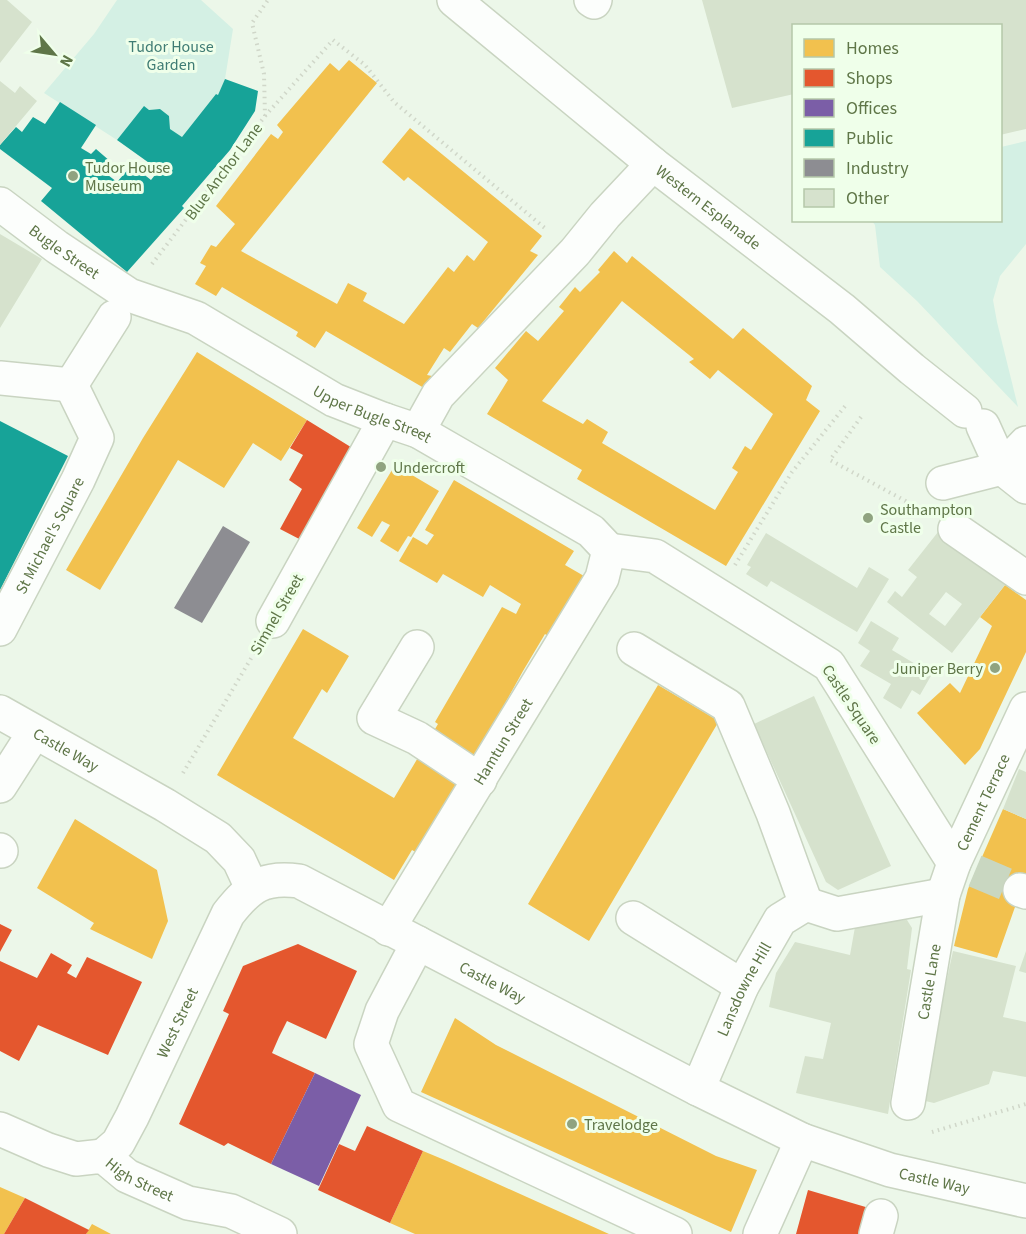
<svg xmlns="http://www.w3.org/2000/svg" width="1026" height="1234" viewBox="0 0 1026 1234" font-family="'Source Sans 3',sans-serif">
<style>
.green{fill:#d4f0e4}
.homes{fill:#f2c14e;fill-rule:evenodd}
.shops{fill:#e4572e}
.offices{fill:#7b5ea7}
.public{fill:#17a398}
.industry{fill:#8d8d92}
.building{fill:#d6e2cd;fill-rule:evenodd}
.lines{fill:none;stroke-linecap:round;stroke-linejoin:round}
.minor-tunnel{stroke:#c9d7c1;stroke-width:33;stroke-dasharray:33 16;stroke-linecap:butt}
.minor-casing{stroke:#c9d4c1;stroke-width:36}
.path{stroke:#d0d7c9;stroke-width:4;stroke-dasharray:1.5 4.5;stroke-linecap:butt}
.minor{stroke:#fcfefc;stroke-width:33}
.poi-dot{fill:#90a380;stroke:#efffea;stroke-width:2}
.labels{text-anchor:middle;stroke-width:6;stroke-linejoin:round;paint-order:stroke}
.park-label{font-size:16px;fill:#3f7c74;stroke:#efffea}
.poi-label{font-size:16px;fill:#5f7648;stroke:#efffea;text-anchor:start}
.street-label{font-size:16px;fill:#5f7648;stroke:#efffea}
</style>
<rect width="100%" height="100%" fill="#ecf7e9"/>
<path class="green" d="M117,0H201L233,29L225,79L218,95L216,94L182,137L170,129L169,116L160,109L149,110L117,140L44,93L94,34Z
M1026,141V244L1000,276L993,300L997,322L1018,407L917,301L880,267L875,225L872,221L1000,220L1001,147Z"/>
<path class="homes" d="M349,60L377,83L241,251L337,304L348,283L367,293L363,301L404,324L448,267L454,272L467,255L474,261L488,242L408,177L404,181L382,162L410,128L542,236L530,251L538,255L478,328L472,324L450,352L444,348L427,375L432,376L424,388L326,331L315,348L296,336L298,332L222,287L216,296L195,284L206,266L200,263L211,245L216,247L235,224L216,206L271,134L278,139L283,132L277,125L330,63L339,71Z
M614,251L627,263L632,256L733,339L743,328L812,386L806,400L820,411L726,566L577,479L582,470L487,414L508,380L495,368L526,331L538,341L564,311L559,307L575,287L580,292L600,272L598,270ZM622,301L694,359L689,362L710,379L718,370L773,414L751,450L745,446L732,468L738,472L715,510L602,443L608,432L587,419L583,424L542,401Z
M197,352L307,420L281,461L253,443L224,488L178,460L100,590L66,570L143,438Z
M395,465L439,491L411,537L408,536L398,552L380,541L390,525L382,521L372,537L357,528Z
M454,480L574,551L565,565L584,576L548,636L545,634L523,671L421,855L412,850L394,880L217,775L303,629L349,656L327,693L322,689L293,738L394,798L438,724L435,722L502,607L516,614L521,604L490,585L483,597L443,574L437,583L399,561L413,537L427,545L434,535L425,530Z
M1005,585L1026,600V652L980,749L965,765L917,713L950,683L960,693L992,626L980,617Z
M658,685L719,721L589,941L528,904Z
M1003,809L1026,819V876L997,958L954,946L968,889Z
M75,819L157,870L168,921L152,959L90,929L94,923L37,888Z
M455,1018L496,1045L716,1156L757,1170L731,1232L421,1092Z
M423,1151L447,1161L609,1234H415L390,1223Z
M0,1187L25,1198L4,1234H0Z
M92,1224L111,1234H86Z"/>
<path class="shops" d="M307,420L354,449L305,542L280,529L302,489L289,480L303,455L290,448Z
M0,924L12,930L0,952Z
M298,944L357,971L326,1039L287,1021L279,1037L272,1053L315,1073L271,1164L228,1143L224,1146L179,1124L229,1014L223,1011L243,966Z
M51,953L72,965L67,973L76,978L87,957L142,982L108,1055L38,1025L19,1061L0,1051V961L37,978Z
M367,1126L423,1151L390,1223L318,1190L339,1144L355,1151Z
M808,1190L869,1208L863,1234H796Z
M25,1198L89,1230L86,1234H4Z"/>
<path class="offices" d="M315,1073L361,1095L319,1186L271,1164Z"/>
<path class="public" d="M225,79L258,91L255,111L230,150L182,206L184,208L127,272L41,201L52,188L0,149V145L16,127L22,132L33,117L45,124L60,102L96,125L81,148L91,154L96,149L111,162L104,172L117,182L132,165L151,180L159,170L117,140L144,106L149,110L160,109L169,116L170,129L182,137L216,94L218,95Z
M0,421L68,456L0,590Z"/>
<path class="industry" d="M223,526L250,542L202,623L174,608Z"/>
<path class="building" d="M0,0H7L32,22L0,63Z
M702,0H1026V129L1000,135V26H794V94L732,108Z
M0,81L15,93L20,86L37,101L0,145Z
M0,234L42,259L0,328Z
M938,532L1005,585L952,653L887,602L895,591L902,597L917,577L908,570ZM946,592L962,604L945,626L929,614Z
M766,533L857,588L869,567L889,579L857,632L771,581L767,587L746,574L751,567L747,565Z
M871,621L899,638L892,650L932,674L920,695L912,690L901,709L883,698L891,684L860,666L870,651L858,643Z
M814,696L891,866L838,890L826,882L754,724Z
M1019,769L1026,772V819L1003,809Z
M907,920L912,928L907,969L911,970L888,1114L796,1093L805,1056L823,1059L831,1023L769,1007L776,973L795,942L850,955L855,927L871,922Z
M953,951L1016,966L1003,1017L1026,1022V1077L993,1071L989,1084L934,1103L921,1100Z
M1026,951V973L1019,971Z"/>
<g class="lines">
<path class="minor-tunnel" d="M975,871L1020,890"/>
<g class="minor-casing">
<g id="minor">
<path id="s1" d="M454,0L653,164L842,309L912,369L965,411"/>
<path d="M591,0L594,2L595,0"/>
<path id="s2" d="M0,204L57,247L129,295L196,318L334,400L385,420L418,431L591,531L609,550"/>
<path d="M0,378L71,385"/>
<path d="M983,426L1002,468L1026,487"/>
<path d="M418,431L438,395L575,252L605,215L653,164"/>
<path d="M943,483L1002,468L1026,443"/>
<path d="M955,529L1026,578"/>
<path d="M609,550L655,556L829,665L954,863"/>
<path d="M273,621L385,420"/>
<path id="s3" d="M0,629L78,480L97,438L71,385L114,317"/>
<path d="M417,647L374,718L417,738L480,780"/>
<path d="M634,649L728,706L773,813L806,904"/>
<path id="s4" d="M0,712L165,805L218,838L239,860L252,888"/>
<path d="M0,786L34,733"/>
<path d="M0,850L1,851"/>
<path d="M1020,890L1026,892"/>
<path d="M633,918L742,986"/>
<path id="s5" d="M388,929L602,578L609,550"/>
<path d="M418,943L382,1011L371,1044L399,1105L675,1234"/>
<path id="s6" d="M698,1089L742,986L780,920L806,904L837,914L943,895"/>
<path id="s7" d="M908,1103L943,895L954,863L1026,709"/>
<path id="s8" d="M0,1129L48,1150L76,1159L103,1156L127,1176L188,1203L231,1211L280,1234"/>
<path id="s9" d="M103,1156L118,1143L132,1117L228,914C249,887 263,876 299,881L698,1089L802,1140L890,1170L1026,1201"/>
<path d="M760,1234L802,1140"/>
<path d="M876,1234L881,1216"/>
</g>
</g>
<path class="path" d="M265,116L333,40L365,65L394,102L546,229
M152,264L265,116L264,74L252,23L268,0
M861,417L830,460L913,505
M735,565L792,472L846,405
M183,773L256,650
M932,1132L1026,1104"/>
<use href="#minor" class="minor"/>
</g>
<g class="poi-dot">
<circle cx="73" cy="176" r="6"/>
<circle cx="381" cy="467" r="6"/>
<circle cx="868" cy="518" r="6"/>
<circle cx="995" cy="668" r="6"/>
<circle cx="572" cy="1124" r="6"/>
</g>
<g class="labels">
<g class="park-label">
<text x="171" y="52">Tudor House<tspan x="171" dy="18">Garden</tspan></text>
</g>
<g class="poi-label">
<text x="85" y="173">Tudor House<tspan x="85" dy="18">Museum</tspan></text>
<text x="393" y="473">Undercroft</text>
<text x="880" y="515">Southampton<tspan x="880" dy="18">Castle</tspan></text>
<text x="983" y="674" text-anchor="end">Juniper Berry</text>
<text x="584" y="1130">Travelodge</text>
</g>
<g class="street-label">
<text transform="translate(223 171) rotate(-53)" y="6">Blue Anchor Lane</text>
<text dy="6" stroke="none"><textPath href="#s1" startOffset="328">Western Esplanade</textPath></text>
<text dy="6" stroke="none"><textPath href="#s2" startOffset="80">Bugle Street</textPath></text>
<text dy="6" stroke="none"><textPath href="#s2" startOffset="430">Upper Bugle Street</textPath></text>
<text dy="6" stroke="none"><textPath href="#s3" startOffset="106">St Michael's Square</textPath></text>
<text transform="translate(276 614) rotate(-60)" y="6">Simnel Street</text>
<text transform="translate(852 704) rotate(56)" y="6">Castle Square</text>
<text dy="6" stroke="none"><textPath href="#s5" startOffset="220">Hamtun Street</textPath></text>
<text dy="6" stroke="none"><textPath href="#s4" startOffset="76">Castle Way</textPath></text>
<text dy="6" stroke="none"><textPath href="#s7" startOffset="312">Cement Terrace</textPath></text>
<text dy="6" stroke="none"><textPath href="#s9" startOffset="576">Castle Way</textPath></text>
<text dy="6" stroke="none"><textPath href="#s7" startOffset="123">Castle Lane</textPath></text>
<text dy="6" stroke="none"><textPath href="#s6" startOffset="110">Lansdowne Hill</textPath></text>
<text dy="6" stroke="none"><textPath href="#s9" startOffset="154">West Street</textPath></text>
<text dy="6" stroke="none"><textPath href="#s8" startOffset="153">High Street</textPath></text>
<text dy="6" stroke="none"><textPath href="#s9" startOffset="1062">Castle Way</textPath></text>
</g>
</g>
<rect x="792" y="24" width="210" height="198" fill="#efffea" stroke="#b5c8a9" stroke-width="1.5"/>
<rect x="804" y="39" width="30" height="18" fill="#f2c14e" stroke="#b5c8a9" stroke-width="1.5"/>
<text x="846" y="54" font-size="18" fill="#5f7648">Homes</text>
<rect x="804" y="69" width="30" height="18" fill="#e4572e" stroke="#b5c8a9" stroke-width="1.5"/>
<text x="846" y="84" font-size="18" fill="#5f7648">Shops</text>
<rect x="804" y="99" width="30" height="18" fill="#7b5ea7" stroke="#b5c8a9" stroke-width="1.5"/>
<text x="846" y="114" font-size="18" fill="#5f7648">Offices</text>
<rect x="804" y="129" width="30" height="18" fill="#17a398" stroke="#b5c8a9" stroke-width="1.5"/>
<text x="846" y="144" font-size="18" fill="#5f7648">Public</text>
<rect x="804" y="159" width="30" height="18" fill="#8d8d92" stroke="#b5c8a9" stroke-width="1.5"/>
<text x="846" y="174" font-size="18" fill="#5f7648">Industry</text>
<rect x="804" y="189" width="30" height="18" fill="#d6e2cd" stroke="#b5c8a9" stroke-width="1.5"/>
<text x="846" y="204" font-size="18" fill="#5f7648">Other</text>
<g transform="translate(54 54) rotate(119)" stroke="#efffea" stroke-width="4.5" paint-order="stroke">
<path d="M0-4.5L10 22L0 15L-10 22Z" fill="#5f7648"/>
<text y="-9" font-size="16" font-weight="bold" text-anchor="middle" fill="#5f7648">N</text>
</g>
</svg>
